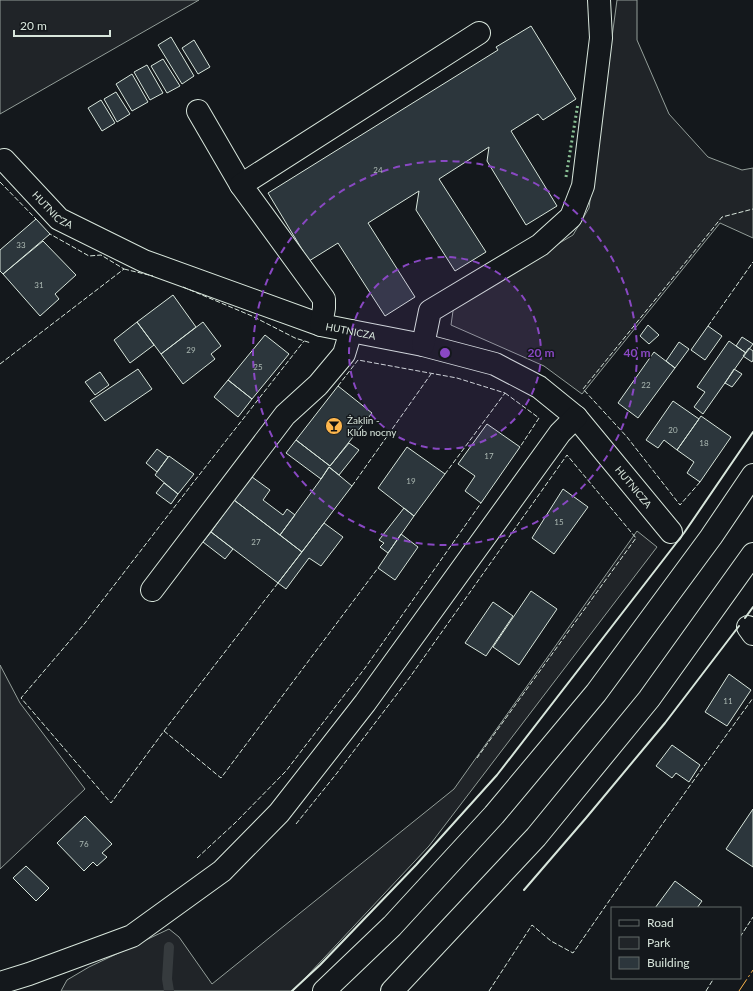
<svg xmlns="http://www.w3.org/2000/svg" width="753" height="991" viewBox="0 0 753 991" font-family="Lato,sans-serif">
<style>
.green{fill:#202428;stroke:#939e99}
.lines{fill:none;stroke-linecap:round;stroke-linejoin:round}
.stream{stroke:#363b3e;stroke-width:10}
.building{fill:#2c363c;stroke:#d8e6dc}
.minor-casing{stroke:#d8e6dc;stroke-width:24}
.major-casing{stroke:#d8e6dc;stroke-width:24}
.minor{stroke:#14181c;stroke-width:22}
.major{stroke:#14181c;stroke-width:22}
.hedge{stroke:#8ac095;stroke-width:3;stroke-dasharray:2 3;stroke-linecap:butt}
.fence{stroke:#d8e6dc;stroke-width:1;stroke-dasharray:5 2;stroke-linecap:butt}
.wall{stroke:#d8e6dc;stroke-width:2}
.power{stroke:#ffb74d;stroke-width:1;stroke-dasharray:14 3 2 3;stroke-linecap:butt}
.ring{fill:none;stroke:#8948c3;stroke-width:2;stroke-dasharray:7 5}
.labels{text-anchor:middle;stroke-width:3;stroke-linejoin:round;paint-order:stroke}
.number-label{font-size:8px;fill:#adbab4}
.street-label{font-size:10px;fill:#d8e6dc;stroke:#14181c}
.poi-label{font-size:10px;fill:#d8e6dc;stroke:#14181c;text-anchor:start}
.centre{fill:#8948c3;stroke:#14181c;stroke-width:2}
.ring-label{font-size:12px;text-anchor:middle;font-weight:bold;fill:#8948c3;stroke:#14181c;stroke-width:3;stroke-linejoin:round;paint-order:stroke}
</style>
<rect width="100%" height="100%" fill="#14181c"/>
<path class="green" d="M0,0H199L0,114Z
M617,0H637V40L669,114L708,157L742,170L753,168V238L720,223L582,394L544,366L451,325L454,304L475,293L573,235L589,208Z
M637,531L657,547L429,846L293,991H61L67,980L89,967L169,929L179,937L212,984L454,789Z
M0,665L20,703L85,789L0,869Z"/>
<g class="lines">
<path class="stream" d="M169,947L167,979L169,991"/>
</g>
<path class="building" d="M531,26L576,99L543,120L538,114L511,131L557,206L526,225L487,161L489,147L439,179L486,252L455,271L416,210L419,191L368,223L415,297L385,316L338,243L309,261L268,193L498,50L496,47Z
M171,37L194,76L182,84L158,45Z
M194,40L210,67L198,74L182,48Z
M163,59L180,86L167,93L151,66Z
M147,65L163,93L150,100L134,72Z
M132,74L148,102L132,111L116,84Z
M116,92L130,114L117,122L104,99Z
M101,100L115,123L102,131L88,108Z
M36,219L50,234L3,274L0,271V250Z
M43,241L76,275L55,294L59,299L40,316L3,274Z
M173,295L196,327L161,354L137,322Z
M137,322L154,345L130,363L114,340Z
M203,322L221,346L211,354L215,359L183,384L161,354Z
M648,325L659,335L649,344L640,336Z
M708,326L722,336L705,360L691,350Z
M265,335L289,354L252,399L228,380Z
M742,337L753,344L746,353L736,346Z
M729,341L746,353L703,414L694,407L705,392L697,387Z
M679,342L689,349L675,368L666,361Z
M749,348L753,351V360L752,362L743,356Z
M654,352L675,368L638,418L618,403Z
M138,369L152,389L105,421L90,401Z
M734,369L742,374L732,387L725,383Z
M100,372L109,385L95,395L85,382Z
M228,380L252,399L238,417L214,397Z
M338,386L372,413L330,466L296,440Z
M673,401L699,419L677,450L664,440L658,448L646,440Z
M701,416L731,437L700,482L687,473L694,462L677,450Z
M487,424L520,447L481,503L465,491L475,476L458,464Z
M296,440L330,466L349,443L359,450L339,475L329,467L321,479L286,453Z
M407,447L445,474L414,516L378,488Z
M157,449L168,457L157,472L146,463Z
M169,456L194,474L178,494L155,475Z
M329,467L352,486L302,552L280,535L321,479Z
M252,477L270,490L263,500L283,515L287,509L295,515L280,535L234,500Z
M164,483L178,494L171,504L156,493Z
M563,489L588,507L554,554L532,538Z
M234,500L302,552L278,583L211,532Z
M404,508L414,516L388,553L380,547L384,543L379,540Z
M324,523L343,537L321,566L309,558L286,589L278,583Z
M211,532L233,549L225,559L203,542Z
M401,534L418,547L395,580L378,568Z
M531,591L557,609L519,665L493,647Z
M493,602L513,616L486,656L465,643Z
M729,674L751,690L727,726L705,712Z
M672,745L700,765L689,782L676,773L672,778L656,766Z
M753,809V867L726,849Z
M85,816L112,844L102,853L107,857L97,866L93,862L84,871L57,843Z
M26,866L49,888L36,901L13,878Z
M675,881L702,901L697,908H655Z"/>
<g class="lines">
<g class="minor-casing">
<g id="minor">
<path d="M198,111L241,185"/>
<path id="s1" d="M4,160L59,219L144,261L321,325L351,331L423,345L495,364L539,387L576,417L671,532"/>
<path d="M321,325L324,308V299L241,185L479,33"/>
<path d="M423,345L430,311L540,245L571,217L583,186L601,38L599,0"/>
<path d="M152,590L285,415L318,385L344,354L351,331"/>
<path d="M748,627L753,634"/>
<path d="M0,983L29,974L132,936L222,871L279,813L365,703L560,433L576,417"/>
</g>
</g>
<g class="major-casing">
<path id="major" d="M324,991L392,926L494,815L596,693L711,537L753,475
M392,991L536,837L649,699L753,554"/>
</g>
<use href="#minor" class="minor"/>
<use href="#major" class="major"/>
<path class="hedge" d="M566,177L578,103"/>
<path class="fence" d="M0,182L36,219
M124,269L153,276
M183,287L252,316L295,338L311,343
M708,326L753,262
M0,364L124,269L101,255L89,256L50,234
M338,386L358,360L457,378L505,393L445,474
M505,393L539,418L520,447
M700,482L680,505L627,437L583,389L722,217L753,209
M352,486L431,374
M278,583L164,731L111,803L21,698L85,623L196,479L304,341
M164,731L221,778L378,568
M296,824L337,773L410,677L567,455L636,538L477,758
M197,858L235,823L286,771L365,668L481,503
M740,937L753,917
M489,991L532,925L551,941L573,953L661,826L753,698
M706,991L714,978"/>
<path class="wall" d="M745,618L753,607
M524,890L586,818L665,723L739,626
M292,991L320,965L416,865L497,775L684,533L753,432"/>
<path class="power" d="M739,991L753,970"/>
</g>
<circle cx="445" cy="353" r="96" fill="#8948c3" fill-opacity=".12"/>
<g class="ring">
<circle cx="445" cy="353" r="96"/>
<circle cx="445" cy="353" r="192"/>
</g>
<defs>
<g id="bar-disc" transform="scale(0.9)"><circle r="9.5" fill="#ffb74d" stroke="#14181c"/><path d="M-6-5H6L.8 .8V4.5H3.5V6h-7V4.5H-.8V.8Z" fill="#111"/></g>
</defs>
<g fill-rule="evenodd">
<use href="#bar-disc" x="334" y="426"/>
</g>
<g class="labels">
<g class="number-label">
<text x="378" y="173">24</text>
<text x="21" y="248">33</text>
<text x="39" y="288">31</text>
<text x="191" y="353">29</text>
<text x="258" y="370">25</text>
<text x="646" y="388">22</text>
<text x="673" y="433">20</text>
<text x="704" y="446">18</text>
<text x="489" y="459">17</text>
<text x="411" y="484">19</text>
<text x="559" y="525">15</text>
<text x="256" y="545">27</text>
<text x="728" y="704">11</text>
<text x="84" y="847">76</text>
</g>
<g class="street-label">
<text dy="4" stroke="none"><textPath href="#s1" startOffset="70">HUTNICZA</textPath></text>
<text dy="4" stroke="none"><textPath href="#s1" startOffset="394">HUTNICZA</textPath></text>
<text dy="4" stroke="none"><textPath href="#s1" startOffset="730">HUTNICZA</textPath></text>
</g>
<g class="poi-label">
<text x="347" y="424">Żaklin -<tspan x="347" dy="12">Klub nocny</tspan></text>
</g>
</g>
<circle cx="445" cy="353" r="6" class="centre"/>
<g class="ring-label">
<text x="541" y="357">20 m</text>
<text x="637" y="357">40 m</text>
</g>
<rect x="611" y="907" width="130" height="72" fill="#14181c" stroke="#626a69"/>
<rect x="619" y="920" width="20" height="6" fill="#14181c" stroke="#626a69"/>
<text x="647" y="927" font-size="12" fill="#d8e6dc">Road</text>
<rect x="619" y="937" width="20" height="12" fill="#202428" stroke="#626a69"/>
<text x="647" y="947" font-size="12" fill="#d8e6dc">Park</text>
<rect x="619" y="957" width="20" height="12" fill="#2c363c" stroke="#626a69"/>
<text x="647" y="967" font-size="12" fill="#d8e6dc">Building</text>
<path d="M14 30v6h96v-6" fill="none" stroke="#d8e6dc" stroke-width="2"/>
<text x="20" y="30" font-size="12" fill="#d8e6dc" stroke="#14181c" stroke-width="3" paint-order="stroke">20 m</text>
</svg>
